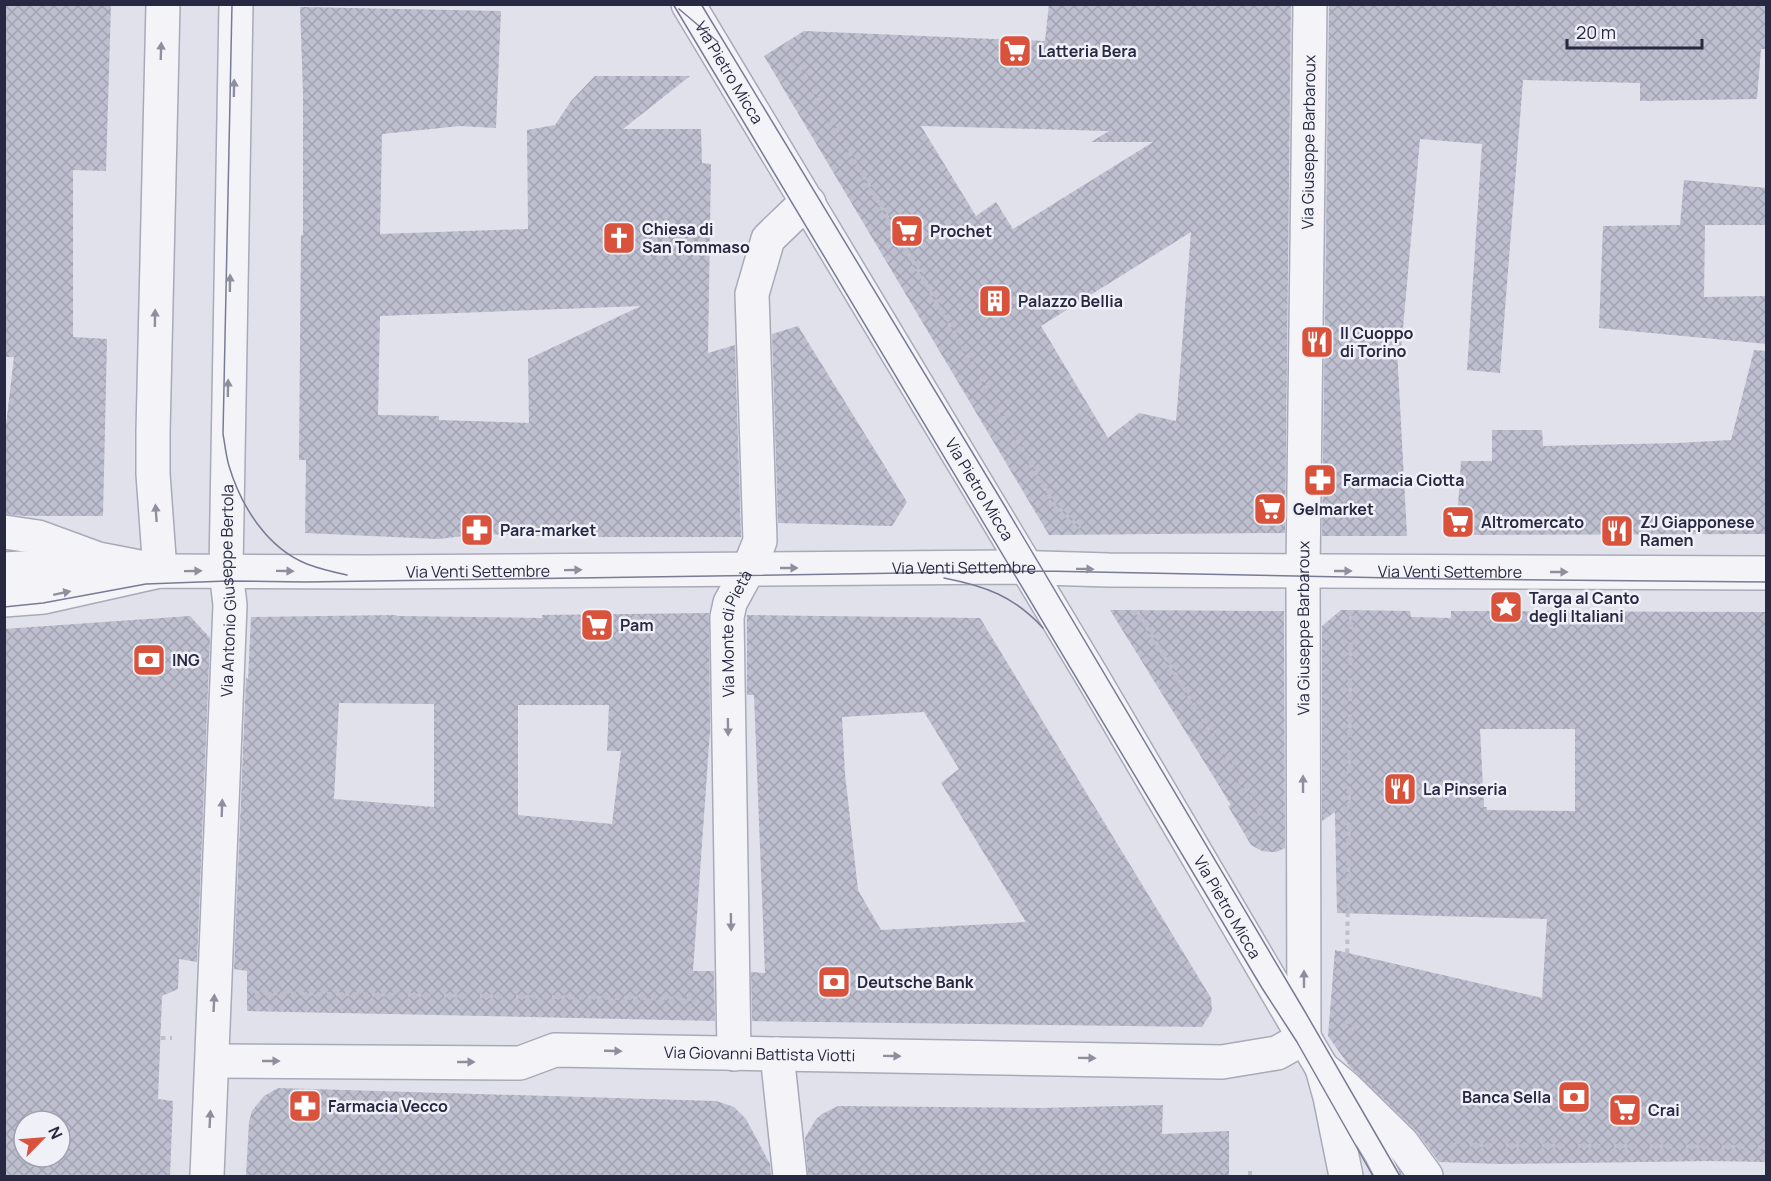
<svg xmlns="http://www.w3.org/2000/svg" width="1771" height="1181" viewBox="0 0 1771 1181" font-family="Manrope,sans-serif">
<style>
.building{fill:url(#building-cross-hatch);fill-rule:evenodd}
.lines{fill:none;stroke-linecap:round;stroke-linejoin:round}
.service-casing{stroke:#a8aab8;stroke-width:27}
.pedestrian-casing{stroke:#a8aab8;stroke-width:36}
.minor-casing{stroke:#a8aab8;stroke-width:36}
.tertiary-casing{stroke:#a8aab8;stroke-width:36}
.path{stroke:#bfbfc9;stroke-width:4;stroke-dasharray:4.5 4.5;stroke-linecap:butt}
.service{stroke:#f4f4f8;stroke-width:24}
.pedestrian{stroke:#f4f4f8;stroke-width:33}
.minor{stroke:#f4f4f8;stroke-width:33}
.tertiary{stroke:#f4f4f8;stroke-width:33}
.tram{stroke:#787b95;stroke-width:1.5}
.oneway{fill:#8e8e9e}
.labels{text-anchor:middle;stroke-width:5;stroke-linejoin:round;paint-order:stroke}
.poi-label{font-size:16px;font-weight:bold;fill:#272943;stroke:#f0f1f8;text-anchor:start}
.street-label{font-size:16px;fill:#272943;stroke:#f0f1f8}
</style>
<defs>
<pattern id="building-cross-hatch" width="8" height="8" patternUnits="userSpaceOnUse" patternTransform="scale(1.5)"><rect width="8" height="8" fill="#bdbece"/><path d="M0 0l8 8M0 8l8-8" fill="none" stroke="#a2a3b2"/></pattern>
</defs>
<rect width="100%" height="100%" fill="#e0e1ea"/>
<path class="building" d="M4,4H111L106,171L73,170V337L107,339L103,516H26L4,514V442L14,357H4Z
M1049,4H1291L1285,533L1049,535L764,56L804,31L1045,41ZM921,126L1109,131L1091,142H1153L1013,229L996,202L976,216ZM1191,232L1176,421L1139,413L1108,438L1041,326Z
M1329,4H1767V49H1761L1757,99L1640,101V83L1523,80L1500,373L1467,370L1482,144L1420,139L1401,350L1397,349L1407,536H1322Z
M300,7L501,11L496,128L460,126L382,134L380,234L528,229L527,130L555,125L571,101L595,76H690L623,129H701L702,163L711,164L708,353L735,345L741,537H572L481,534L438,539L305,533L306,460H299L301,235H303V93ZM641,306L528,359L529,423L439,420V416L378,415L380,316Z
M1684,180L1767,188V225H1705L1704,297L1767,296V344L1599,328L1603,226L1680,225Z
M798,326L907,502L892,526L778,523L772,334Z
M1754,350L1767,351V534L1456,535L1461,461H1492V430H1542L1543,446L1678,443L1731,440Z
M1110,610L1284,611L1285,848L1276,852H1271L1262,851L1251,845L1228,806L1231,805Z
M1341,610L1410,611L1411,617L1451,618V611L1767,612V1162L1710,1161L1500,1164L1439,1162L1415,1130L1350,1067L1328,1036L1335,950L1542,998L1547,919L1337,913L1335,812L1322,821V626ZM1480,729H1575V811L1487,810V807H1484Z
M709,613L710,731L693,971H714L715,1021L247,1011V971L234,969L246,677L248,680L251,617L396,615L397,616L542,618V615ZM339,703L434,704V807L334,799ZM518,705H609L607,751H621L612,824L518,815Z
M747,615L980,618L1211,998L1212,1011L1202,1027L752,1021L751,972L765,973L754,695H747ZM924,712L959,769L941,783L1026,922L881,930L858,890L845,774L842,717Z
M190,616L210,638L197,962L179,959L178,989L162,996L158,1099L173,1101L170,1176H4V629ZM24,1121H60V1157H24Z
M278,1088L716,1101L734,1107L746,1119L770,1164L771,1176H246L249,1122L252,1111L264,1096Z
M1163,1105L1162,1134L1229,1131V1176H808L805,1138L816,1119L822,1114L838,1106L1041,1108Z"/>
<g class="lines">
<g class="service-casing">
<path id="service" d="M1342,1098L1377,1155L1388,1176"/>
</g>
<g class="pedestrian-casing">
<g id="pedestrian">
<path d="M749,568L760,541L752,294L768,239L797,211L809,203"/>
<path id="s1" d="M1304,1038L1303,571L1310,4"/>
<path d="M777,1054L790,1176"/>
</g>
</g>
<g class="minor-casing">
<g id="minor">
<path d="M4,532L38,537L98,559L160,571L153,474V432L163,4"/>
<path d="M4,569L41,567L95,559"/>
<path id="s2" d="M734,1054L727,617L730,603L749,568"/>
<path id="s3" d="M213,1061L520,1063L555,1050L1222,1062L1277,1053L1304,1038"/>
<path id="s4" d="M207,1176L230,605L226,570L236,4"/>
</g>
</g>
<g class="tertiary-casing">
<g id="tertiary">
<path id="s5" d="M688,4L1093,678L1322,1068L1330,1097L1346,1176"/>
<path id="s6" d="M4,600L44,597L160,571L367,572L1011,567L1109,570L1766,573"/>
<path d="M1322,1068L1346,1088L1402,1143L1426,1176"/>
</g>
</g>
<path class="path" d="M786,43L1054,504L1080,528
M1137,611L1262,817
M1347,971L1351,612
M255,993L694,999
M1346,1020L1360,1044
M161,1038H172
M1452,1145L1766,1147
M1250,1171V1176"/>
<use href="#service" class="service"/>
<use href="#pedestrian" class="pedestrian"/>
<use href="#minor" class="minor"/>
<use href="#tertiary" class="tertiary"/>
<path class="tram" d="M232,4L223,434C225,445 226,456 229,466C241,506 267,548 307,564C320,569 333,572 347,575
M673,4C870,332 1068,659 1262,988L1297,1042L1373,1176
M701,4L1006,508L1304,1010L1400,1176
M679,9L718,42
M944,578C985,586 1014,596 1043,628
M4,607L43,603L146,584L227,581L305,582L1043,571L1446,579L1766,582"/>
</g>
<defs><path id="oneway-solid" d="M-6-.8H1V-3.2L6.5 0L1 3.2V.8H-6Z" transform="scale(1.5)"/></defs>
<g class="oneway">
<use href="#oneway-solid" transform="translate(161 51) rotate(-88)"/>
<use href="#oneway-solid" transform="translate(234 88) rotate(-89)"/>
<use href="#oneway-solid" transform="translate(230 283) rotate(-89)"/>
<use href="#oneway-solid" transform="translate(155 318) rotate(-89)"/>
<use href="#oneway-solid" transform="translate(228 388) rotate(-89)"/>
<use href="#oneway-solid" transform="translate(156 513) rotate(-94)"/>
<use href="#oneway-solid" transform="translate(789 568)"/>
<use href="#oneway-solid" transform="translate(1085 569) rotate(1)"/>
<use href="#oneway-solid" transform="translate(573 570) rotate(-1)"/>
<use href="#oneway-solid" transform="translate(193 571) rotate(-1)"/>
<use href="#oneway-solid" transform="translate(285 571) rotate(1)"/>
<use href="#oneway-solid" transform="translate(1343 571)"/>
<use href="#oneway-solid" transform="translate(1559 572)"/>
<use href="#oneway-solid" transform="translate(62 593) rotate(-12)"/>
<use href="#oneway-solid" transform="translate(728 727) rotate(89)"/>
<use href="#oneway-solid" transform="translate(1303 784) rotate(-90)"/>
<use href="#oneway-solid" transform="translate(222 808) rotate(-88)"/>
<use href="#oneway-solid" transform="translate(731 922) rotate(89)"/>
<use href="#oneway-solid" transform="translate(1304 979) rotate(-90)"/>
<use href="#oneway-solid" transform="translate(214 1003) rotate(-87)"/>
<use href="#oneway-solid" transform="translate(613 1051) rotate(2)"/>
<use href="#oneway-solid" transform="translate(892 1056) rotate(1)"/>
<use href="#oneway-solid" transform="translate(1087 1058) rotate(1)"/>
<use href="#oneway-solid" transform="translate(271 1061)"/>
<use href="#oneway-solid" transform="translate(466 1062)"/>
<use href="#oneway-solid" transform="translate(210 1119) rotate(-87)"/>
</g>
<defs>
<g id="supermarket-square" transform="scale(1.725)"><rect x="-9" y="-9" width="18" height="18" rx="4" fill="#d9523c" stroke="#f0f1f8"/><path d="M-6-5.5h2.5l.6 2H6L4.5 2H-2.5L-4.4-4H-6ZM-1.5 3.2a1.3 1.3 0 1 0 .1 0ZM3 3.2a1.3 1.3 0 1 0 .1 0Z" fill="#fff"/></g>
<g id="church-square" transform="scale(1.725)"><rect x="-9" y="-9" width="18" height="18" rx="4" fill="#d9523c" stroke="#f0f1f8"/><path d="M-1.2-6h2.4v3.5h3.3v2.4h-3.3V6h-2.4V-.1h-3.3v-2.4h3.3Z" fill="#fff"/></g>
<g id="building-square" transform="scale(1.725)"><rect x="-9" y="-9" width="18" height="18" rx="4" fill="#d9523c" stroke="#f0f1f8"/><path d="M-4-6H4V6H1V3H-1V6H-4ZM-2.5-4.3h1.7v1.8h-1.7ZM.8-4.3h1.7v1.8H.8ZM-2.5-1h1.7V.8h-1.7ZM.8-1h1.7V.8H.8Z" fill="#fff"/></g>
<g id="restaurant-square" transform="scale(1.725)"><rect x="-9" y="-9" width="18" height="18" rx="4" fill="#d9523c" stroke="#f0f1f8"/><path d="M-5-6h1v4h1v-4h1v4h1v-4h1v5L-1.5 .5V6h-2V.5L-5-1ZM5-6V6H3V1.5H1.5Q1.5-4 5-6Z" fill="#fff"/></g>
<g id="pharmacy-square" transform="scale(1.725)"><rect x="-9" y="-9" width="18" height="18" rx="4" fill="#d9523c" stroke="#f0f1f8"/><path d="M-2-6h4v4h4v4h-4v4h-4v-4h-4v-4h4Z" fill="#fff"/></g>
<g id="sight-square" transform="scale(1.725)"><rect x="-9" y="-9" width="18" height="18" rx="4" fill="#d9523c" stroke="#f0f1f8"/><path d="M0-6L1.8-2.2L6-1.7L2.9 1.2L3.7 5.4L0 3.3L-3.7 5.4L-2.9 1.2L-6-1.7L-1.8-2.2Z" fill="#fff"/></g>
<g id="bank-square" transform="scale(1.725)"><rect x="-9" y="-9" width="18" height="18" rx="4" fill="#d9523c" stroke="#f0f1f8"/><path d="M-6-4H6V4H-6ZM0-2.3a2.3 2.3 0 1 0 0 4.6a2.3 2.3 0 1 0 0-4.6Z" fill="#fff"/></g>
</defs>
<g fill-rule="evenodd">
<use href="#supermarket-square" x="1015" y="51"/>
<use href="#supermarket-square" x="907" y="231"/>
<use href="#church-square" x="619" y="238"/>
<use href="#building-square" x="995" y="301"/>
<use href="#restaurant-square" x="1317" y="342"/>
<use href="#pharmacy-square" x="1320" y="480"/>
<use href="#supermarket-square" x="1270" y="509"/>
<use href="#supermarket-square" x="1458" y="522"/>
<use href="#pharmacy-square" x="477" y="530"/>
<use href="#restaurant-square" x="1617" y="531"/>
<use href="#sight-square" x="1506" y="607"/>
<use href="#supermarket-square" x="597" y="625"/>
<use href="#bank-square" x="149" y="660"/>
<use href="#restaurant-square" x="1400" y="789"/>
<use href="#bank-square" x="834" y="982"/>
<use href="#bank-square" x="1574" y="1097"/>
<use href="#pharmacy-square" x="305" y="1106"/>
<use href="#supermarket-square" x="1625" y="1110"/>
</g>
<g class="labels">
<g class="poi-label">
<text x="1038" y="57">Latteria Bera</text>
<text x="642" y="235">Chiesa di<tspan x="642" dy="18">San Tommaso</tspan></text>
<text x="930" y="237">Prochet</text>
<text x="1018" y="307">Palazzo Bellia</text>
<text x="1340" y="339">Il Cuoppo<tspan x="1340" dy="18">di Torino</tspan></text>
<text x="1343" y="486">Farmacia Ciotta</text>
<text x="1293" y="515">Gelmarket</text>
<text x="1481" y="528">Altromercato</text>
<text x="1640" y="528">ZJ Giapponese<tspan x="1640" dy="18">Ramen</tspan></text>
<text x="500" y="536">Para-market</text>
<text x="1529" y="604">Targa al Canto<tspan x="1529" dy="18">degli Italiani</tspan></text>
<text x="620" y="631">Pam</text>
<text x="172" y="666">ING</text>
<text x="1423" y="795">La Pinseria</text>
<text x="857" y="988">Deutsche Bank</text>
<text x="1551" y="1103" text-anchor="end">Banca Sella</text>
<text x="328" y="1112">Farmacia Vecco</text>
<text x="1648" y="1116">Crai</text>
</g>
<g class="street-label">
<text dy="6" stroke="none"><textPath href="#s5" startOffset="80">Via Pietro Micca</textPath></text>
<text dy="6" stroke="none"><textPath href="#s1" startOffset="896">Via Giuseppe Barbaroux</textPath></text>
<text dy="6" stroke="none"><textPath href="#s5" startOffset="566">Via Pietro Micca</textPath></text>
<text dy="6" stroke="none"><textPath href="#s6" startOffset="963">Via Venti Settembre</textPath></text>
<text dy="6" stroke="none"><textPath href="#s6" startOffset="477">Via Venti Settembre</textPath></text>
<text dy="6" stroke="none"><textPath href="#s6" startOffset="1449">Via Venti Settembre</textPath></text>
<text dy="6" stroke="none"><textPath href="#s4" startOffset="586">Via Antonio Giuseppe Bertola</textPath></text>
<text dy="6" stroke="none"><textPath href="#s1" startOffset="410">Via Giuseppe Barbaroux</textPath></text>
<text dy="6" stroke="none"><textPath href="#s2" startOffset="422">Via Monte di Pietà</textPath></text>
<text dy="6" stroke="none"><textPath href="#s5" startOffset="1052">Via Pietro Micca</textPath></text>
<text dy="6" stroke="none"><textPath href="#s3" startOffset="549">Via Giovanni Battista Viotti</textPath></text>
</g>
</g>
<rect width="1771" height="1181" fill="none" stroke="#272943" stroke-width="12"/>
<g transform="translate(42 1139) rotate(65)"><circle r="28" fill="#f0f1f8" stroke="#a0a1b0" stroke-width="1.5"/>
<path d="M0-4.5L10 22L0 15L-10 22Z" fill="#d9523c"/>
<text y="-9" font-size="16" font-weight="bold" text-anchor="middle" fill="#272943">N</text>
</g>
<path d="M1567 39v9h135v-9" fill="none" stroke="#272943" stroke-width="3"/>
<text x="1576" y="39" font-size="18" fill="#272943" stroke="#f0f1f8" stroke-width="4.5" paint-order="stroke">20 m</text>
</svg>
